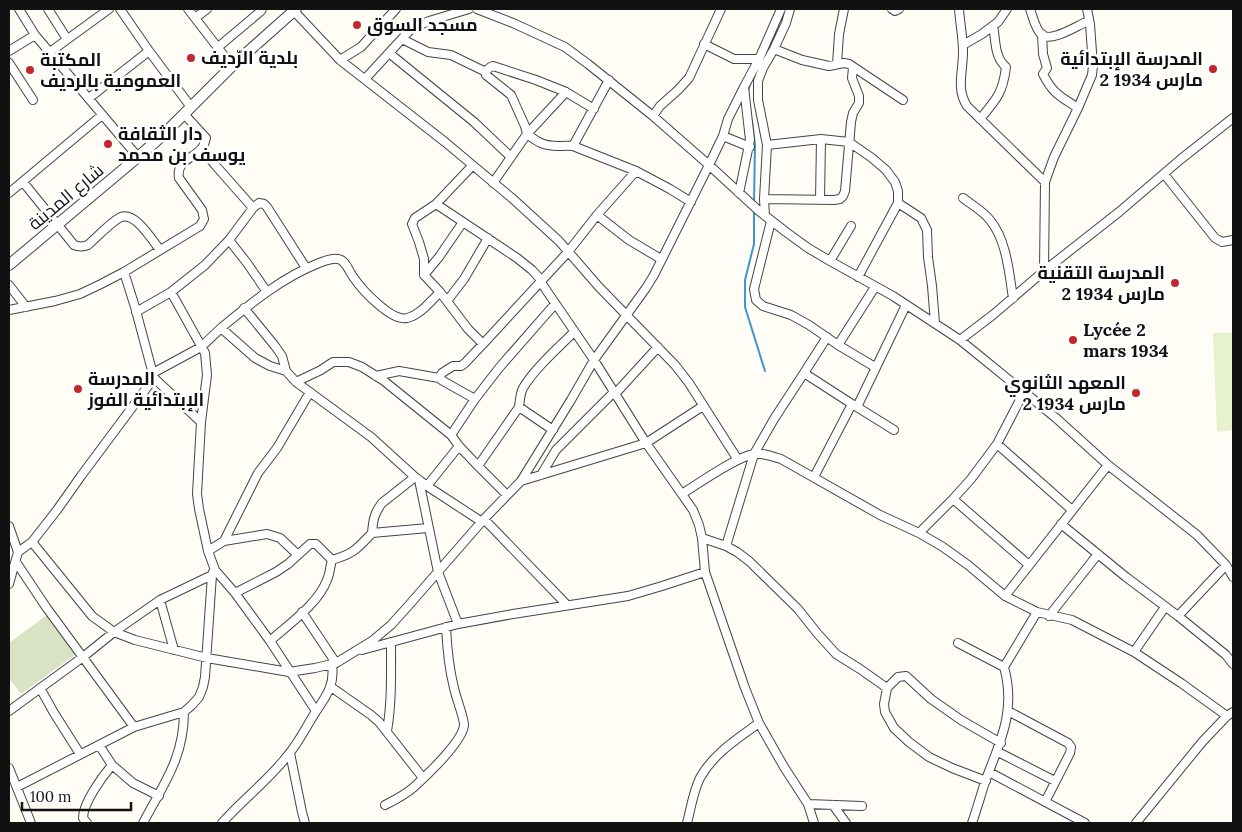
<svg xmlns="http://www.w3.org/2000/svg" width="1242" height="832" viewBox="0 0 1242 832" font-family="Lora,Cairo,serif">
<style>
.cemetery{fill:#d9e3c4}
.pitch{fill:#e6f2cf}
.lines{fill:none;stroke-linecap:round;stroke-linejoin:round}
.stream{stroke:#3f96cf;stroke-width:2}
.minor-casing{stroke:#444;stroke-width:10}
.tertiary-casing{stroke:#444;stroke-width:12}
.minor{stroke:#fff;stroke-width:8}
.tertiary{stroke:#fff;stroke-width:10}
.poi-dot{fill:#c4262e;stroke:#fff;stroke-width:2}
.labels{text-anchor:middle;stroke-width:5;stroke-linejoin:round;paint-order:stroke}
.poi-label{font-size:18px;font-weight:bold;fill:#111;stroke:#fff;text-anchor:start}
.street-label{font-size:18px;fill:#111;stroke:#fff}
</style>
<rect width="100%" height="100%" fill="#fffdf5"/>
<path class="cemetery" d="M47,615L76,654L21,694L9,678V643Z"/>
<path class="pitch" d="M1213,333H1233V430L1217,432Z"/>
<g class="lines">
<path class="stream" d="M748,91L752,79
M752,121L755,145L754,203
M754,210V244L745,280V307L765,371"/>
<g class="minor-casing">
<path id="minor" d="M19,9L35,35L138,157
M48,9L67,39
M120,9L149,51L191,107
M188,9L232,66
M292,9L340,60L445,142L513,199L559,241L599,287L675,365L689,383L738,460
M477,9L513,23L565,47L588,64L653,116L709,165L759,211L786,232L808,248L830,261L893,296L960,340L1056,418L1108,465L1197,535L1226,565L1233,577
M892,9L895,11L899,9
M959,9C960,23 963,38 963,52C963,72 956,89 967,106L1045,182
M1030,9C1033,17 1035,29 1042,35C1051,42 1075,27 1084,23
M195,18L207,9
M1042,34L1043,54L1047,68L1043,74C1053,94 1060,96 1078,108
M402,39L428,52L451,55L486,72
M704,44L734,59H759
M963,45L982,34L998,22L1007,9
M217,48L261,11L262,9
M774,49L802,60L829,66L844,63L849,64L903,100
M9,51L35,35
M50,52L109,9
M389,53L474,122L511,157
M340,60L361,47L396,9
M9,63L33,100
M837,64L839,34L844,9
M365,79L411,29L429,21L469,9
M609,80L573,146L636,171L670,189L691,202
M89,98L149,51
M653,116L660,106L678,90L689,78L721,9
M980,119C996,100 1003,93 1006,67C994,57 996,40 993,26
M723,136L750,147
M767,145L821,139L849,142L872,158L886,170L895,182L898,191V203L921,218L927,230L928,257L932,286L935,323
M573,146C562,145 551,148 541,143C536,141 531,137 527,134L525,126L511,95L486,75C485,71 489,67 493,66L536,80L566,92L594,109
M202,149L216,166L253,208L259,203L264,204L267,207L306,268
M1164,174L1215,238L1222,242L1233,240
M23,182L74,245C79,247 83,247 88,245C97,237 109,224 119,218C134,209 152,240 160,250
M493,183L527,134L566,92
M9,193L102,115
M739,193L750,140L744,87L759,59L781,9
M963,198C972,205 983,211 990,220C1007,241 1009,273 1013,298
M764,199L834,200L840,199L843,196L845,191L851,122L853,113L859,103V96L852,78L853,67
M820,200L821,139
M436,204L517,258L532,270L541,280
M597,215L629,240L661,259
M765,216L764,199L767,145L758,100V81L763,68L774,49L786,23L790,9
M771,221L754,289L756,300L763,306L791,315L809,325L838,345L875,367
M229,240L247,263L267,292
M830,261L851,226
M1044,271L1045,182L1054,157L1078,108L1092,75L1093,66L1090,24L1087,9
M424,275L439,257L463,222
M858,277L898,203
M540,281L594,360L646,443L693,510L699,525L702,538L705,572L745,688L759,723L784,767L808,804L862,806
M9,285L26,307
M171,292L205,353L207,375L201,422
M440,292L424,275V259L419,242L412,224L415,218L436,204L472,166
M447,301L464,279L488,238
M244,308L275,346L282,356L286,371
M9,310L55,301L80,294L101,284L124,272L200,226L204,219L202,210L179,178C176,161 192,159 201,149C204,146 205,142 206,138L184,114
M136,312L171,292L205,265L229,240L253,208
M221,328C251,303 283,277 319,263C325,261 331,258 338,259C346,260 349,272 354,278C362,290 392,322 407,318C420,315 431,301 440,292L468,329L483,344L465,363L461,366H453L442,373L439,378L443,381L475,399L451,435L459,446L427,486L482,522
M960,340L994,314L1044,271L1119,212L1181,159L1233,118
M483,344L568,252L597,215L636,171
M838,345L875,287
M153,373L201,347L221,328L255,358L270,366L286,371L296,382L371,437L415,477L427,486
M804,373L827,337
M376,376L399,371L439,378
M154,378L201,422L197,494L199,509L208,551L215,570L235,593L270,641L316,711
M296,382L321,370L333,362H349L362,367L384,381L451,435
M615,394L658,347
M475,399L499,368L555,304
M519,407L553,430
M857,407L894,430
M997,444L1072,510
M459,446L478,466L507,495
M478,466L519,407C520,400 520,394 523,388C535,368 558,348 574,332
M541,475L556,450L614,392
M814,477L852,404L857,407L906,305
M419,480L438,572L458,624
M521,481L571,400L594,360L646,288L654,275L709,165L723,136L728,119L744,87
M682,494C699,483 736,457 754,454C764,453 772,456 781,459L880,515L919,533L953,499L971,479L997,444L1024,392
M953,499L1029,565
M484,519L567,605
M1061,524L1126,577L1178,616L1226,655L1233,664
M9,526L18,552
M372,533C373,521 374,513 382,503L415,477
M919,533L943,547L968,565L1005,596L1037,612L1004,667C1016,710 1001,740 986,779C981,794 977,809 972,823
M702,538L726,546L737,552L749,561L798,609L817,633L836,654L860,669L887,688L884,704L885,712L894,728L909,742L929,757L952,768L986,781
M224,541L258,473L277,448L310,392
M32,542L92,616L114,632L135,640L207,658L289,672L315,668L336,663L372,641L391,625L409,605L484,519L521,481L646,443L703,406
M726,546L754,454L774,419L804,373L852,404
M208,551L224,541L267,534L280,538L298,555
M16,562L46,607L134,727
M9,584L18,552L32,542L57,510L81,476L154,378L135,307L124,272
M235,593L276,572L288,564L310,544H316L332,560C353,554 357,549 372,533L428,528
M1005,596L1108,465
M160,600L174,650
M302,612L336,663
M1037,612L1072,620L1134,652L1181,683L1227,716
M1049,616L1098,554
M1178,616L1226,565
M270,641C289,624 318,604 327,580C330,574 330,566 332,560
M958,643L1004,667
M362,650L458,624L513,614L628,596L662,586L705,572
M1134,652L1165,607
M331,687L371,715L379,722L423,778
M40,688L54,713L80,754
M887,688L898,677L906,676L931,699L961,720L1001,743
M9,711L83,657L114,632L160,600L212,575L213,572
M1008,711L1068,743L1071,747L1070,753L1045,802
M387,731C392,702 391,672 391,642
M99,745L112,765L133,783L159,796
M998,752L1055,781
M290,753L302,812L305,823
M9,768L31,823
M989,772L1085,823
M17,787L134,727L184,712L192,705L199,697L203,687L205,677L212,575
M808,804L814,823
M385,805C395,800 405,795 414,787C426,776 463,741 464,725C464,717 456,698 454,688C449,668 447,648 446,627
M833,805L846,823
M87,823L83,818C83,803 102,777 112,765
M143,823C163,785 184,758 184,712
M222,823C243,799 269,780 288,755C299,742 306,727 315,713C326,696 335,686 332,664
M687,823C691,808 693,792 700,778C713,754 737,739 759,723
M1136,823L1203,741L1227,716L1233,712"/>
</g>
<g class="tertiary-casing">
<path id="tertiary" d="M9,265L138,157L163,135L232,66L296,9"/>
</g>
<use href="#minor" class="minor"/>
<use href="#tertiary" class="tertiary"/>
</g>
<g class="poi-dot">
<circle cx="357" cy="25" r="5"/>
<circle cx="191" cy="58" r="5"/>
<circle cx="1213" cy="69" r="5"/>
<circle cx="30" cy="70" r="5"/>
<circle cx="108" cy="144" r="5"/>
<circle cx="1175" cy="283" r="5"/>
<circle cx="1073" cy="340" r="5"/>
<circle cx="78" cy="389" r="5"/>
<circle cx="1136" cy="393" r="5"/>
</g>
<g class="labels">
<g class="poi-label">
<text x="367" y="31">مسجد السوق</text>
<text x="201" y="64">بلدية الرّديف</text>
<text x="1203" y="65" text-anchor="end">المدرسة الإبتدائية<tspan x="1203" dy="21">2 مارس 1934</tspan></text>
<text x="40" y="66">المكتبة<tspan x="40" dy="21">العمومية بالرديف</tspan></text>
<text x="118" y="140">دار الثقافة<tspan x="118" dy="21">يوسف بن محمد</tspan></text>
<text x="1165" y="279" text-anchor="end">المدرسة التقنية<tspan x="1165" dy="21">2 مارس 1934</tspan></text>
<text x="1083" y="336">Lycée 2<tspan x="1083" dy="21">mars 1934</tspan></text>
<text x="88" y="385">المدرسة<tspan x="88" dy="21">الإبتدائية الفوز</tspan></text>
<text x="1126" y="389" text-anchor="end">المعهد الثانوي<tspan x="1126" dy="21">2 مارس 1934</tspan></text>
</g>
<g class="street-label">
<text transform="translate(66 197) rotate(-40)" y="6">شارع المدينة</text>
</g>
</g>
<rect width="1242" height="832" fill="none" stroke="#111111" stroke-width="20"/>
<path d="M22 802v8h109v-8" fill="none" stroke="#111111" stroke-width="2.5"/>
<text x="30" y="802" font-size="15" fill="#111111" stroke="#ffffff" stroke-width="4" paint-order="stroke">100 m</text>
</svg>
